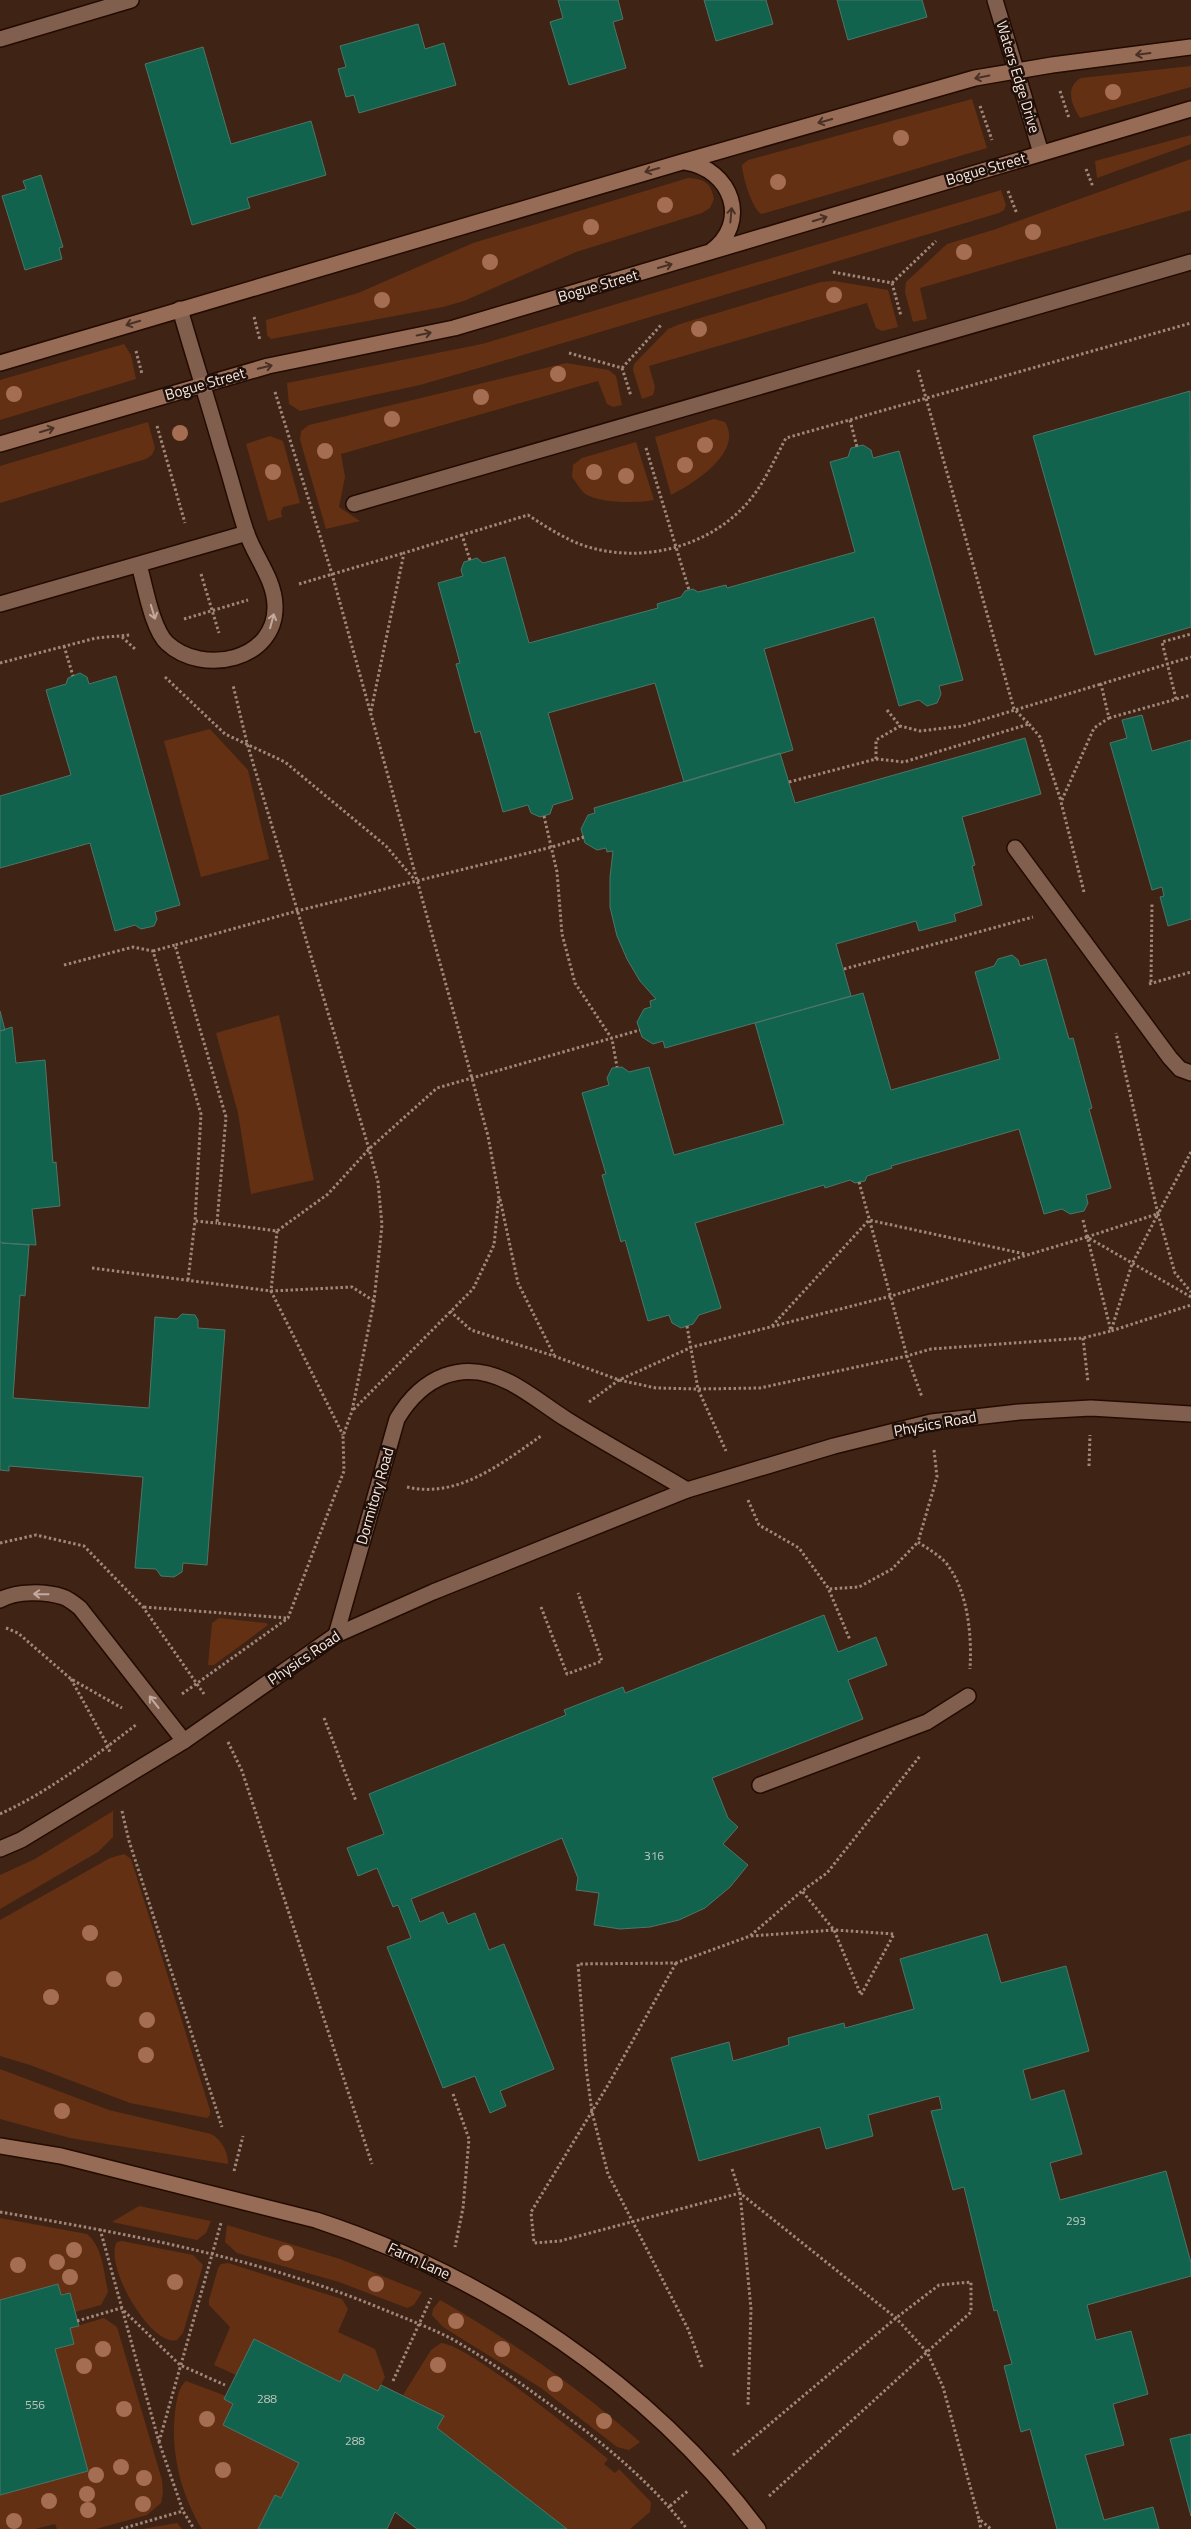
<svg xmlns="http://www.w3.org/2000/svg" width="1191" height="2529" viewBox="0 0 1191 2529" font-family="'Titillium Web',sans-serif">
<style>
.green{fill:#643013}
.building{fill:#11634e;stroke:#4e7568}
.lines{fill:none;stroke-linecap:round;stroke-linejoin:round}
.lane-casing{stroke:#240b01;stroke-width:18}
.street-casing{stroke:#240b01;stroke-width:18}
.secondary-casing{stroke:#240b01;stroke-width:18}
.path{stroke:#9f877b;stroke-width:3;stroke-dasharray:2.5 2.5;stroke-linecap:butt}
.lane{stroke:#805f4f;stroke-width:15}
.street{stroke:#805f4f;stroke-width:15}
.secondary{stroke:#976c57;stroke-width:15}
.tree{fill:#a56d51}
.oneway{stroke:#483025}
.oneway2{stroke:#c4aa9e}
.labels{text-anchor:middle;stroke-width:5;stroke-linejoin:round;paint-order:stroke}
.number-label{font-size:12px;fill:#c0c6ba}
.street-label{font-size:15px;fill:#fbe7de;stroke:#1d100a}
</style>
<rect width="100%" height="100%" fill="#3f2314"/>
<path class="green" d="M1191,66V87L1080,118C1071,104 1065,87 1081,78Z
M972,99L987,148L762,214C753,212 742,175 742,165L748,160Z
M1191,135V144L1097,178L1095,161Z
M1191,159V210L920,288L927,319L913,322L905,292L906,282L947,244L996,229Z
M688,178C705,179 711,183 714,199L710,208L702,213L576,252L464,301L443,307L271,339L267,335L266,320L358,293L473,243Z
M1001,190L1006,205L1004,210L999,213L496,363L420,385L300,411L289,404L287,383L482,344Z
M834,281L888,290L898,327L882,331L876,328L867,303L649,366L655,387L653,395L642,399L633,370L634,364L668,329L680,324L821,282Z
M124,344L131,355L136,379L0,420V380Z
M566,363L609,370L616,376L622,405L613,407L607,404L598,381L341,454L345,477L339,507L360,521L326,529L300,440L301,431L309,425Z
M714,419L725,422C744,452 693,484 671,495L655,437Z
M148,422L155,448L152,455L146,459L0,503V466Z
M270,436L283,441L300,503L283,507L281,512L282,517L268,521L246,444Z
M636,442L654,500C638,503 598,504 584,493C580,489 576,482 572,477L573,465L582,458Z
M210,729L248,770L269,859L201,877L164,741Z
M279,1015L314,1180L251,1194L238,1113L216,1033Z
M219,1618L266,1623L268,1625L214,1665H208L212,1623Z
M113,1811V1837L98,1852L0,1909V1875L35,1859Z
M124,1854L131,1859L210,2110V2115L207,2118L130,2103L30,2065L0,2056V1920L110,1858Z
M0,2069L109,2110L211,2134C222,2140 228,2152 228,2164L70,2138L0,2119Z
M139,2206L211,2221L206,2233L197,2240L112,2222Z
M0,2218L87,2234C103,2247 104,2273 108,2292L101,2305L75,2312L70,2293L0,2300Z
M227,2225L340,2259L422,2292L414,2305L407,2308L339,2282L237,2253L225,2242Z
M122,2241L193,2255L203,2265L183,2333L177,2340C151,2348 103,2264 117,2242Z
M228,2263L342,2299L348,2309L338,2332L375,2349L385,2377L378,2391L344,2374L340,2382L254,2339L236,2375L214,2365L230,2327L209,2305V2300L218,2268L221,2264Z
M440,2300C512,2341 578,2387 640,2442L629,2450L617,2447L541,2388L443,2327L432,2315L433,2309Z
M104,2318L117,2327L162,2480L163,2493L161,2503L147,2515L96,2529H57L55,2524L35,2529H0V2495L88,2471L55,2349L73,2344L70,2328Z
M441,2343C467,2344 583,2438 608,2459L604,2464L615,2473L619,2469L651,2502L650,2512L630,2529H567L437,2428L443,2416L403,2395L431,2350Z
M186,2381L226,2396L224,2399L233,2404L224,2425L299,2463L281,2498L275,2495L258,2529H202C180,2493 169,2447 176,2405C178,2395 179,2387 186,2381Z
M177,2523L182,2529H142Z"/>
<path class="building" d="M558,0H618L623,19L613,22L626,68L569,85L550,22L563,18Z
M704,0H766L773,24L716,41Z
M837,0H922L927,17L848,40Z
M418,24L425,49L444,43L456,85L359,113L354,95L346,97L338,69L346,67L340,46Z
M203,47L231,144L311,121L326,175L247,198L250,208L192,225L145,64Z
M41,175L63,247L59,248L62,259L25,270L2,196L26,189L23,181Z
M1190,391L1191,627L1095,655L1033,436Z
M863,445L871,450L873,458L899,451L963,680L939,686L941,694L937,703L927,706L919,700L899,706L874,617L764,649L793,750L684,782L655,683L548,713L573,799L553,805L550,814L540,817L531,813L528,805L503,812L480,731L475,733L456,664L460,663L438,583L463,576L461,570L464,562L477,558L483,563L505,557L529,643L658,608L657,604L681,597L685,591L693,589L698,592L726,585L727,588L855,552L830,462L848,457L851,448Z
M80,673L87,677L89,684L116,676L180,905L155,912L157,919L154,926L141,929L135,925L115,931L90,843L0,868V796L71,775L46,690L66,684L68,678Z
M1142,715L1152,751L1191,740V919L1168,926L1160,897L1164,896L1162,887L1152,890L1110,743L1127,738L1122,720Z
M1025,738L1041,794L962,817L975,865L972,866L982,905L954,914L956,921L919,931L916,921L836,944L851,996L665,1048L663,1041L653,1044L642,1037L637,1022L644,1009L651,1007L650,1001L656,999L640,981L627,959L617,936L610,907V877L613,851L607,852L606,848L597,850L585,843L581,829L588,815L595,813L594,808L780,753L795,803Z
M1012,955L1018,960L1020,966L1046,959L1069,1039L1073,1038L1092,1108L1089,1109L1111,1188L1086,1195L1088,1203L1084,1211L1070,1214L1062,1209L1044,1214L1019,1129L891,1166L892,1168L867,1176L865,1181L855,1183L850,1180L825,1188L824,1185L695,1223L721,1308L699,1315L693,1324L681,1328L672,1323L669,1315L648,1321L625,1240L621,1242L602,1175L606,1174L582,1093L609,1085L607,1078L612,1068L622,1067L629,1072L649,1067L674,1155L784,1124L755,1023L863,993L891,1090L1000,1059L975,972L994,966L998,959Z
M0,1011L5,1030L0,1031Z
M12,1027L16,1063L45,1060L53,1163L56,1162L60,1206L32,1209L36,1245L2,1243L0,1241V1031Z
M0,1241L2,1243L29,1245L25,1296L20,1295L13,1398L149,1408L155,1317L177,1319L182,1314L195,1315L198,1320V1328L225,1330L207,1565L183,1563L182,1572L174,1577L161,1576L156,1569L135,1568L143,1477L9,1466V1471L0,1470Z
M824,1615L838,1652L876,1637L887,1665L848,1680L863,1719L712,1778L728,1818L738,1827L723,1844L748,1865L730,1887L705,1908L679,1920L650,1927L620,1929L594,1925L599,1893L576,1890L578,1878L562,1838L411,1899L420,1922L443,1912L448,1924L475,1913L489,1950L504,1944L554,2069L500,2091L506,2106L490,2113L475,2076L443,2088L387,1947L411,1938L398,1905L393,1907L377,1868L358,1876L347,1848L384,1834L369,1794L566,1715L564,1710L623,1687L625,1693Z
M987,1934L1001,1983L1066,1966L1089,2051L1023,2070L1031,2100L1064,2090L1082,2154L1050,2163L1060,2200L1166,2171L1191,2263V2276L1087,2305L1096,2340L1131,2331L1148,2394L1113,2404L1124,2445L1085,2455L1104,2520L1153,2507L1159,2529H1057L1030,2429L1021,2432L1004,2366L1012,2364L997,2310L994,2311L964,2187L953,2190L931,2111L942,2109L939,2096L868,2115L873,2136L826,2149L820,2127L699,2161L671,2058L729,2042L733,2061L789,2045L788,2038L844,2023L845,2028L914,2009L900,1959Z
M58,2284L61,2295L70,2293L79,2326L70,2328L74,2344L55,2349L88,2471L0,2495V2300Z
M254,2339L340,2382L344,2374L378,2391L381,2385L444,2416L437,2428L567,2529H417L395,2512L387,2529H258L275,2495L281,2498L299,2463L223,2425L233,2404L224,2399Z
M1191,2434V2516L1170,2439Z"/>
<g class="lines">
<g class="lane-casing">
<path id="lane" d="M0,39L131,0
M354,504L1191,262
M139,565C145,585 152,629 167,643C202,676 277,661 275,605C274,578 254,556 246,531C237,504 230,475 221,447C208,401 193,355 180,309
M0,604L247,533
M1015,848L1170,1058L1180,1069L1191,1073
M0,1600C16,1591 45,1591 63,1597C69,1599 75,1604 80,1608L184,1741
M336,1635L397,1419C422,1377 462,1358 509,1382C529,1392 547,1407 566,1419C606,1444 647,1466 687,1490
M760,1785L927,1722L968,1696"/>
</g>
<g class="street-casing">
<path id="street" d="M995,0L1041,153
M0,1849L21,1840L184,1741L336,1635L433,1592L687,1490L834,1446L931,1422L1019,1412L1091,1408L1191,1414"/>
</g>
<g class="secondary-casing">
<path id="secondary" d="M685,162C732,169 751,223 710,252
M0,363L682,162L975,78L1052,65L1191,47
M0,444L268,366L454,328L1191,109
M0,2146L61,2156L316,2220C487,2276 650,2384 758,2529"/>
</g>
<path class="path" d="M1060,91L1069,118
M980,106L992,140
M1086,169L1093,187
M1008,191L1017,214
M833,272L892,283L936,241
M892,283L901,316
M254,317L260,340
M136,351L142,374
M569,353L622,368L662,324
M622,368L631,396
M275,392L332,574L488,1136L499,1196L494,1245L473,1289L353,1410
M850,420L857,447
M157,426L185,523
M646,448L689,590
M470,560L462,535L528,515C548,528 569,542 592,548C648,563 712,545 749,501C765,482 774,460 786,438L1191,323
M201,574L219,633
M299,584L404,553
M184,619L248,600
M122,637L135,649
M64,646L73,676
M0,663L96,638L130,635
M165,677L225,734L285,762L386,846L414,879
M1176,699L1162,642L1191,634
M887,710L900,726L920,731L962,726L1101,684
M371,711L404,553L462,535
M1109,718L1191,695
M1029,724L1040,737L1061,801
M876,759V740L900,726
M789,782L876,759L904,762L1029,724L1014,709L918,370
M544,816L557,872L562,934L575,983L612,1039L617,1067
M584,837L552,847L297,911L175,945L226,1117L217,1223L277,1231L328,1194L369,1149L437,1088L640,1030
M1084,892L1061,802L1094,728L1109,718L1101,684L1191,657
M153,951L175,945
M64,965L133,947L153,951L201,1114L195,1221
M844,969L1033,917
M1151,982L1152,902
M1149,984L1191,972
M1191,1152L1158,1214L1175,1273L1191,1292
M859,1182L907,1356L922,1397
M500,1199L518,1283L554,1355
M1083,1220L1111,1331L1191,1305
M277,1231L271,1291L343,1435
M1087,1237L1157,1214
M92,1268L271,1291L352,1287L374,1301
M188,1280L195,1221L217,1223
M450,1311L471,1330L554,1356L619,1380L656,1388L698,1389L760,1388L907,1356L931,1349L1083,1338L1111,1331L1132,1264L1158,1214L1116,1033
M687,1326L698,1389L726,1451
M772,1326L869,1220L1025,1254
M1083,1338L1088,1382
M589,1402L619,1380L692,1347L891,1296L1087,1237L1191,1297
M934,1450L937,1477L918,1542C928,1549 943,1557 949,1567C968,1594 972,1636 970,1669
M1089,1466L1090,1435
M407,1487C458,1499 502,1463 541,1436
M748,1500L759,1525L799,1548L829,1589L859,1587L892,1569L918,1542
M0,1543L36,1535L84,1546L143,1607L204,1694
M829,1590L850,1640
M144,1607L287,1618
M541,1607L567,1674L602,1661L578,1593
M6,1628L18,1633L71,1679L122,1708
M71,1679L108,1746L110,1753
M182,1694L288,1618L344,1471L343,1436L352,1411L374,1301L382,1225L378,1182L369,1149L247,743L233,685
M324,1718L356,1801
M228,1742L242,1771L372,2164
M122,1811L129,1841L222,2127
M0,1814C50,1791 94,1757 137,1724
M751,1936L834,1930L894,1934L861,1995L834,1930L802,1891
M676,1963L608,2085L531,2212L534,2243L560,2241L740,2193L896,2318L927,2352L943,2387L979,2519L991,2529
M453,2094L469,2139L463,2208L455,2247
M732,2169L740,2193L751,2309L748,2406
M234,2171L243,2136
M0,2212C129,2234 259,2258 380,2308C404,2318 429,2327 452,2339C487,2359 520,2383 552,2406C601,2441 651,2482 687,2529
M100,2229L159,2442L183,2511L194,2529
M77,2321L121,2308L180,2365L225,2385
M702,2367L688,2329L608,2174L592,2112L586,2067L578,1964L676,1963L750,1936L802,1891L827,1873L920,1756
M393,2381L431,2298
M159,2442L221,2223
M733,2455L896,2318L939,2285L971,2282V2312L768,2497
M670,2506L689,2490
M979,2520L981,2529
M121,2529L183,2511"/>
<use href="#lane" class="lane"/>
<use href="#street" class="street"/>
<use href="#secondary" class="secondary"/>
</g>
<g class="tree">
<circle cx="1113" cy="92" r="8"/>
<circle cx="901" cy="138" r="8"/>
<circle cx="778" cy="182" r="8"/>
<circle cx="665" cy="205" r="8"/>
<circle cx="591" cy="227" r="8"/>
<circle cx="1033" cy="232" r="8"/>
<circle cx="964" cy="252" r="8"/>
<circle cx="490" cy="262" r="8"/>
<circle cx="834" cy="295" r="8"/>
<circle cx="382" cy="300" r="8"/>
<circle cx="699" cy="329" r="8"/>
<circle cx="558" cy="374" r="8"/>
<circle cx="14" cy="394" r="8"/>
<circle cx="481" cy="397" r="8"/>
<circle cx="392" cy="419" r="8"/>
<circle cx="180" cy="433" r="8"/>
<circle cx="705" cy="445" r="8"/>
<circle cx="325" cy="451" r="8"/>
<circle cx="685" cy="465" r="8"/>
<circle cx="273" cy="472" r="8"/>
<circle cx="594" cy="472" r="8"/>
<circle cx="626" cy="476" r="8"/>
<circle cx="90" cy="1933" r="8"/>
<circle cx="114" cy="1979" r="8"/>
<circle cx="51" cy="1997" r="8"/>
<circle cx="147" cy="2020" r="8"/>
<circle cx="146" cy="2055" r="8"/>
<circle cx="62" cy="2111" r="8"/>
<circle cx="74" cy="2250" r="8"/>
<circle cx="286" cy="2253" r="8"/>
<circle cx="57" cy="2262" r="8"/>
<circle cx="18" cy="2265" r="8"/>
<circle cx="70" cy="2277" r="8"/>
<circle cx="175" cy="2282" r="8"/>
<circle cx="376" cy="2284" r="8"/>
<circle cx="456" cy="2321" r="8"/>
<circle cx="103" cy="2349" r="8"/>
<circle cx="502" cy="2349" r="8"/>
<circle cx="438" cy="2365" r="8"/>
<circle cx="84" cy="2366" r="8"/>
<circle cx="555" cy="2384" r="8"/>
<circle cx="124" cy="2409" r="8"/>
<circle cx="207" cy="2419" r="8"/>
<circle cx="604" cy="2421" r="8"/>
<circle cx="121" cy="2467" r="8"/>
<circle cx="223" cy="2470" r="8"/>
<circle cx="96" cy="2475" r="8"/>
<circle cx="144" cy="2478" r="8"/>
<circle cx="87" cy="2494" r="8"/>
<circle cx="49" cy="2501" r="8"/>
<circle cx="143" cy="2504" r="8"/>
<circle cx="88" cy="2510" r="8"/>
<circle cx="14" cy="2521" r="8"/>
</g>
<defs><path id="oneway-shaft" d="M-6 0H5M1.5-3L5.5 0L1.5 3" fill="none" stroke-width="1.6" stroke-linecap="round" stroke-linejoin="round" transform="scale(1.25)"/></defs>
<g class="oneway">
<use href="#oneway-shaft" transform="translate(1143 54) rotate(173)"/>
<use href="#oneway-shaft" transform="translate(982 77) rotate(169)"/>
<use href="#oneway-shaft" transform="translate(825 121) rotate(164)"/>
<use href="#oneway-shaft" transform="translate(652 170) rotate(164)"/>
<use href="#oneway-shaft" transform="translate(731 215) rotate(-85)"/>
<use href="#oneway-shaft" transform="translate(820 219) rotate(-17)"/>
<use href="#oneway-shaft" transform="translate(665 266) rotate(-16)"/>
<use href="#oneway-shaft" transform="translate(133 323) rotate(163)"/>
<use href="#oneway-shaft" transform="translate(424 334) rotate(-12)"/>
<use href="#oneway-shaft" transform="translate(265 367) rotate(-14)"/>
<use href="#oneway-shaft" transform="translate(47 430) rotate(-17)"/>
</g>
<g class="oneway2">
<use href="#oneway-shaft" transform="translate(153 612) rotate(73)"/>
<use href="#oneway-shaft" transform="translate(272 621) rotate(-75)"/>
<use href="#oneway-shaft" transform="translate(41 1594) rotate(-179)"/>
<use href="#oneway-shaft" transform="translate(154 1702) rotate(-128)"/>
</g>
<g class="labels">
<g class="number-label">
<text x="654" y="1860">316</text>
<text x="1076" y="2225">293</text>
<text x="267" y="2403">288</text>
<text x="35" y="2409">556</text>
<text x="355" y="2445">288</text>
</g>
<g class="street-label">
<text transform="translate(1018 77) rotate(73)" y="5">Waters Edge Drive</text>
<text transform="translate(986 169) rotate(-16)" y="5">Bogue Street</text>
<text transform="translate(598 286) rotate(-16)" y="5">Bogue Street</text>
<text transform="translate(205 384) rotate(-16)" y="5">Bogue Street</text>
<text transform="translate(935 1424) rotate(-10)" y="5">Physics Road</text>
<text transform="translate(375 1496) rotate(-74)" y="5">Dormitory Road</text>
<text transform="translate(304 1658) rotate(-34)" y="5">Physics Road</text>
<text transform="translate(419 2261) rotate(25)" y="5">Farm Lane</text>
</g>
</g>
</svg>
